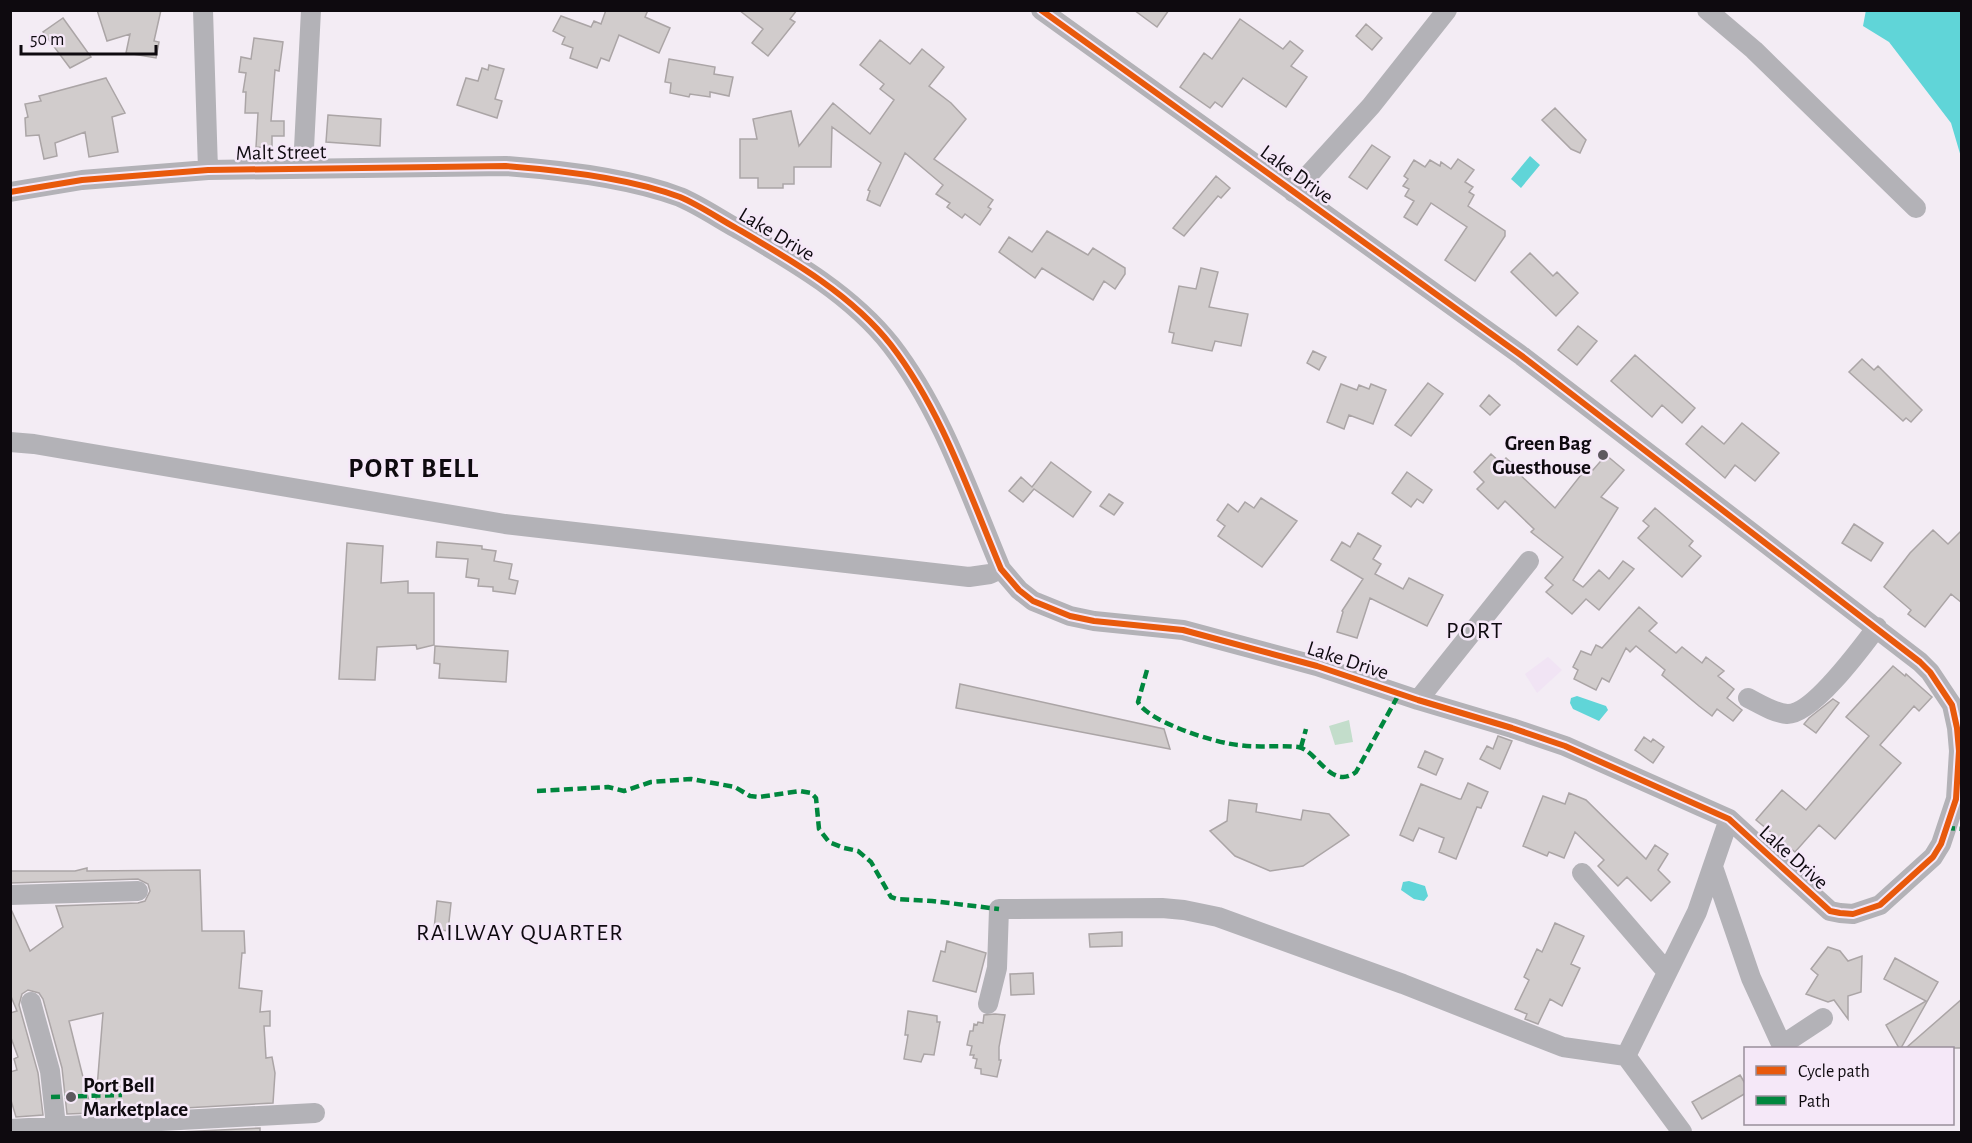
<svg xmlns="http://www.w3.org/2000/svg" width="1972" height="1143" viewBox="0 0 1972 1143" font-family="'Alegreya Sans',sans-serif">
<style>
.built{fill:#f1e4f4}
.green{fill:#c3ddcb}
.water{fill:#60d5d8}
.building{fill:#d1cccc;stroke:#aba5a6;stroke-width:1.5}
.lines{fill:none;stroke-linecap:round;stroke-linejoin:round}
.minor{stroke:#b3b2b7;stroke-width:20}
.quiet{stroke:#00873e;stroke-width:4.5;stroke-dasharray:9 4.5;stroke-linecap:butt}
.cycleway-casing{stroke:#f5e8f8;stroke-width:10}
.cycleway{stroke:#e8590c;stroke-width:6}
.poi-dot{fill:#5e595f;stroke:#f5e8f8;stroke-width:2}
.labels{text-anchor:middle;stroke-width:5;stroke-linejoin:round;paint-order:stroke}
.street-label{font-size:21px;fill:#0e0a0f;stroke:#f5e8f8}
.poi-label{font-size:21px;font-weight:bold;fill:#0e0a0f;stroke:#f5e8f8;text-anchor:end}
.quarter-label{font-size:24px;letter-spacing:1.5px;fill:#0e0a0f;stroke:#f5e8f8}
.district-label{font-size:27px;font-weight:bold;letter-spacing:1.5px;fill:#0e0a0f;stroke:#f5e8f8}
</style>
<rect width="100%" height="100%" fill="#f3ecf4"/>
<path class="built" d="M1548,657L1562,670L1537,693L1525,674Z"/>
<path class="green" d="M1349,720L1353,742L1335,745L1329,726Z"/>
<path class="water" d="M1866,10L1961,11V157L1951,123L1889,42L1863,26Z
M1530,156L1540,165L1521,188L1511,179Z
M1577,696L1606,706L1608,710L1599,721L1573,709L1570,703L1571,698Z
M1409,881L1425,886L1428,896L1424,901L1414,899L1401,890L1403,882Z"/>
<path class="building" d="M97,10H161L154,41L159,42L156,58L126,53L130,34L107,41Z
M606,10H648L645,17L670,28L659,53L619,35L609,61L601,58L597,68L570,58L573,48L562,44L565,37L553,31L561,16L591,27L594,21L601,24Z
M739,10H797L790,19L795,22L768,56L752,43L763,29Z
M1134,10H1169L1157,27Z
M63,18L91,57L70,68L43,32Z
M1240,19L1283,49L1290,41L1303,51L1291,66L1307,77L1286,107L1243,78L1222,107L1215,102L1210,108L1180,87L1204,53L1212,59Z
M1366,24L1382,38L1372,50L1356,36Z
M254,38L283,42L279,71L275,70L271,121H284V136H272V148L256,147L258,113H245L246,92H243L246,73L239,72L241,57L251,59Z
M880,40L910,64L922,49L944,67L929,86L951,103L966,119L934,159L993,200L988,207L991,209L980,225L965,214L962,218L947,207L950,203L936,194L943,185L905,153L880,206L867,200L870,191L868,190L881,163L832,127L831,167H794V184H783V188H758V178H740V139H757L753,119L791,111L799,146L833,103L870,134L894,100L880,89L884,84L860,65Z
M669,59L715,67L714,74L733,77L729,96L710,92V97L690,94L689,97L670,93L671,83L665,82Z
M489,65L504,69L495,99L502,101L497,118L457,105L466,78L478,81L482,68L488,70Z
M106,78L125,113L112,117L118,152L89,157L85,132L55,143L57,156L44,159L39,135L26,136L25,118L28,117L25,104L41,101L39,96Z
M1555,108L1586,140L1580,153L1571,149L1542,120Z
M328,115L381,119L380,146L326,142Z
M1372,145L1390,157L1367,189L1349,177Z
M1458,159L1474,170L1465,182L1473,187L1469,192L1474,195L1468,206L1505,231V236L1475,281L1445,260L1467,227L1431,203L1417,225L1404,217L1414,201L1405,196L1409,189L1403,186L1408,179L1404,176L1414,160L1425,167L1430,160L1440,166L1441,162L1451,169Z
M1216,176L1230,188L1221,198L1218,196L1184,236L1173,228Z
M1047,231L1088,255L1093,248L1125,268V274L1115,289L1104,281L1093,300L1042,268L1035,278L999,252L1009,237L1032,252Z
M1530,253L1553,276L1557,272L1578,293L1556,316L1511,272Z
M1201,268L1218,272L1209,307L1248,314L1241,346L1215,341L1212,351L1172,343L1174,333L1169,332L1179,286L1196,289Z
M1578,326L1597,341L1577,365L1558,350Z
M1313,351L1326,357L1319,370L1307,363Z
M1635,355L1695,408L1682,423L1662,405L1652,417L1611,381Z
M1862,359L1874,370L1878,366L1922,410L1911,422L1906,418L1903,421L1849,372Z
M1428,383L1443,394L1411,436L1395,425Z
M1341,384L1357,390L1359,385L1369,389L1371,384L1386,390L1373,424L1349,415L1344,429L1327,422Z
M1489,395L1500,405L1490,415L1480,406Z
M1742,423L1779,453L1755,481L1735,465L1725,478L1686,444L1702,426L1724,444Z
M1491,454L1501,463L1506,458L1516,467L1514,469L1555,508L1588,466L1593,470L1606,455L1624,470L1601,497L1618,508L1573,580L1583,587L1599,570L1609,579L1623,561L1634,569L1599,610L1586,599L1572,614L1546,592L1553,585L1545,578L1563,557L1531,532L1534,529L1505,501L1498,509L1477,489L1484,482L1474,472Z
M1051,462L1091,492L1073,517L1034,489L1023,502L1009,491L1021,477L1032,487Z
M1407,472L1432,490L1423,503L1417,499L1411,507L1392,493Z
M1109,494L1123,503L1114,515L1100,506Z
M1261,498L1297,521L1262,567L1218,536L1225,526L1217,520L1228,504L1238,512L1245,502L1254,508Z
M1655,508L1693,541L1689,546L1701,556L1682,577L1638,538L1649,526L1643,521Z
M1854,524L1883,543L1871,561L1842,543Z
M1933,530L1948,544L1962,530V603L1951,594L1925,627L1908,614L1911,610L1884,587L1910,553Z
M1358,533L1381,546L1373,559L1381,564L1375,574L1403,589L1409,578L1443,595L1427,626L1370,598L1357,638L1337,632L1343,612L1342,611L1363,579L1331,560L1342,542L1350,547Z
M437,542L482,546V549L496,551L494,561L512,564L509,579L518,581L515,594L493,591V587L478,586L479,579L466,577L468,559L436,557Z
M347,543L383,546L381,583L408,581V593H434V645L417,649L416,645L377,647L375,680L339,679Z
M1639,607L1657,623L1649,631L1676,653L1682,647L1702,663L1706,657L1724,671L1718,676L1734,689L1727,698L1742,710L1733,721L1717,709L1712,716L1699,706L1662,675L1665,670L1636,646L1630,652L1626,648L1609,682L1602,678L1596,690L1574,679L1578,670L1573,667L1581,651L1591,655L1596,645L1602,648Z
M435,646L508,651L506,682L439,678L440,664L434,663Z
M1893,666L1905,676L1906,674L1932,697L1919,711L1914,706L1880,745L1901,763L1835,839L1819,825L1795,852L1756,820L1782,790L1806,810L1869,736L1846,717Z
M960,684L1164,729L1170,749L956,708Z
M1833,699L1839,703L1816,733L1804,724L1809,718Z
M1498,736L1512,741L1500,769L1480,759L1487,746L1493,749Z
M1644,737L1651,742L1653,739L1664,747L1653,763L1635,750Z
M1425,751L1443,759L1436,775L1418,767Z
M1468,783L1488,792L1481,808L1477,807L1456,859L1439,852L1444,838L1419,828L1413,841L1400,835L1421,784L1459,799H1461Z
M1569,793L1586,800L1646,859L1655,845L1668,854L1658,870L1670,882L1651,901L1627,877L1618,886L1598,866L1604,860L1575,832L1564,858L1549,852L1547,856L1523,846L1543,796L1565,804Z
M1229,800L1257,804L1256,812L1301,820L1303,810L1329,814L1349,835L1303,866L1270,871L1235,856L1210,831L1227,821Z
M87,868V871L200,870L202,931H244L245,953H242L239,988L262,991L260,1012L270,1011V1026H264L266,1058L272,1057L275,1073L273,1103L95,1113L103,1013L69,1021L92,1113L67,1114L62,1068L43,999L39,993L28,990L22,994L19,1005L38,1073L43,1115L16,1117L10,1097V1072L17,1070L14,1059L18,1057L10,1035V1013L17,1011L10,994V907L30,951L63,927L56,906L138,903L145,901L150,891L148,884L138,879L10,883V871H75Z
M437,901L451,903L448,931L434,929Z
M1555,923L1584,936L1571,964L1580,968L1562,1006L1550,999L1538,1024L1525,1019L1527,1014L1515,1009L1529,980L1524,977L1537,949L1542,952Z
M1122,932V946L1090,947L1089,934Z
M947,941L986,953L976,992L933,981L941,951L945,952Z
M1828,947L1840,951L1848,961L1862,956L1861,992L1848,996V1019L1834,1000L1828,1002L1806,994L1818,975L1811,969Z
M1895,958L1938,982L1901,1048H1899L1886,1025L1926,1001L1884,979Z
M1033,973L1034,994L1011,995L1010,974Z
M1962,999V1048H1906Z
M908,1011L937,1016V1022H940L934,1055L924,1054L921,1062L904,1059L908,1035H905Z
M995,1014L1005,1015L999,1047V1060H1001L997,1077L981,1074V1069L975,1068L977,1059L973,1058L974,1055H970L972,1046L967,1045L970,1031H973L974,1024L977,1025L978,1022L983,1023L984,1015Z
M1740,1075L1746,1085V1093L1702,1119L1692,1102Z
M260,1128V1132H179Z"/>
<g class="lines">
<path class="minor" d="M203,10L208,170
M1707,10L1754,50L1916,208
M303,168L311,10
M10,192L82,180L208,170L506,166C559,170 630,178 680,197C699,205 718,218 736,228C791,260 851,294 891,345C942,411 969,493 1001,569L1019,590L1033,601L1070,616L1094,621L1183,630L1317,666L1418,700L1512,728L1565,746L1729,819L1830,911L1840,913L1853,914L1880,905L1933,857L1941,844L1956,799L1959,751L1957,728L1952,705L1930,672L1920,662L1522,356L1041,10
M1293,192L1371,106L1447,10
M10,442L34,444L505,524L969,577L990,574L1001,569
M1748,698C1760,704 1774,713 1787,714C1812,715 1862,647 1877,627
M1418,700L1529,561
M1713,867L1751,978L1783,1048
M1582,873L1667,972
M10,895L138,891
M31,1002L50,1071L56,1126
M988,1004L997,968L999,909L1162,908L1184,910L1218,917L1403,984L1563,1047L1626,1056
M1782,1045L1823,1018
M10,1129L315,1113
M1682,1132L1626,1056L1697,912L1729,819"/>
<path class="quiet" d="M1147,670L1138,702C1148,722 1216,743 1238,745C1258,748 1278,745 1298,747C1317,750 1331,791 1356,772L1399,694
M1301,747L1306,729
M537,791L608,787L624,791L651,782L691,779L735,787L750,796L759,797L800,791L811,793L816,798L819,829L829,842L844,848L858,851L871,862L891,897L897,899L932,901L999,909
M1946,828L1962,829
M51,1097L122,1095"/>
<g class="cycleway-casing">
<path id="cycleway" d="M10,192L82,180L208,170L506,166C559,170 630,178 680,197C699,205 718,218 736,228C791,260 851,294 891,345C942,411 969,493 1001,569L1019,590L1033,601L1070,616L1094,621L1183,630L1317,666L1418,700L1512,728L1565,746L1729,819L1830,911L1840,913L1853,914L1880,905L1933,857L1941,844L1956,799L1959,751L1957,728L1952,705L1930,672L1920,662L1522,356L1041,10"/>
</g>
<use href="#cycleway" class="cycleway"/>
</g>
<g class="poi-dot">
<circle cx="1603" cy="455" r="6"/>
<circle cx="71" cy="1097" r="6"/>
</g>
<g class="labels">
<g class="street-label">
<text transform="translate(281 152) rotate(-1)" y="7">Malt Street</text>
<text transform="translate(1297 174) rotate(36)" y="7">Lake Drive</text>
<text transform="translate(777 234) rotate(31)" y="7">Lake Drive</text>
<text transform="translate(1348 660) rotate(18)" y="7">Lake Drive</text>
<text transform="translate(1794 857) rotate(42)" y="7">Lake Drive</text>
</g>
<g class="poi-label">
<text x="1591" y="450">Green Bag<tspan x="1591" dy="24">Guesthouse</tspan></text>
<text x="83" y="1092" text-anchor="start">Port Bell<tspan x="83" dy="24">Marketplace</tspan></text>
</g>
<g class="quarter-label">
<text x="1475" y="638">PORT</text>
<text x="520" y="940">RAILWAY QUARTER</text>
</g>
<g class="district-label">
<text x="414" y="477">PORT BELL</text>
</g>
</g>
<rect width="1972" height="1143" fill="none" stroke="#0e0a0f" stroke-width="24"/>
<rect x="1744" y="1047" width="210" height="78" fill="#f5e8f8" stroke="#998f9b" stroke-width="1.5"/>
<rect x="1756" y="1066" width="30" height="9" fill="#e8590c" stroke="#998f9b" stroke-width="1.5"/>
<text x="1798" y="1077" font-size="18" fill="#0e0a0f">Cycle path</text>
<rect x="1756" y="1096" width="30" height="9" fill="#00873e" stroke="#998f9b" stroke-width="1.5"/>
<text x="1798" y="1107" font-size="18" fill="#0e0a0f">Path</text>
<path d="M21 45v9h135v-9" fill="none" stroke="#0e0a0f" stroke-width="3"/>
<text x="30" y="45" font-size="18" fill="#0e0a0f" stroke="#f5e8f8" stroke-width="4.5" paint-order="stroke">50 m</text>
</svg>
